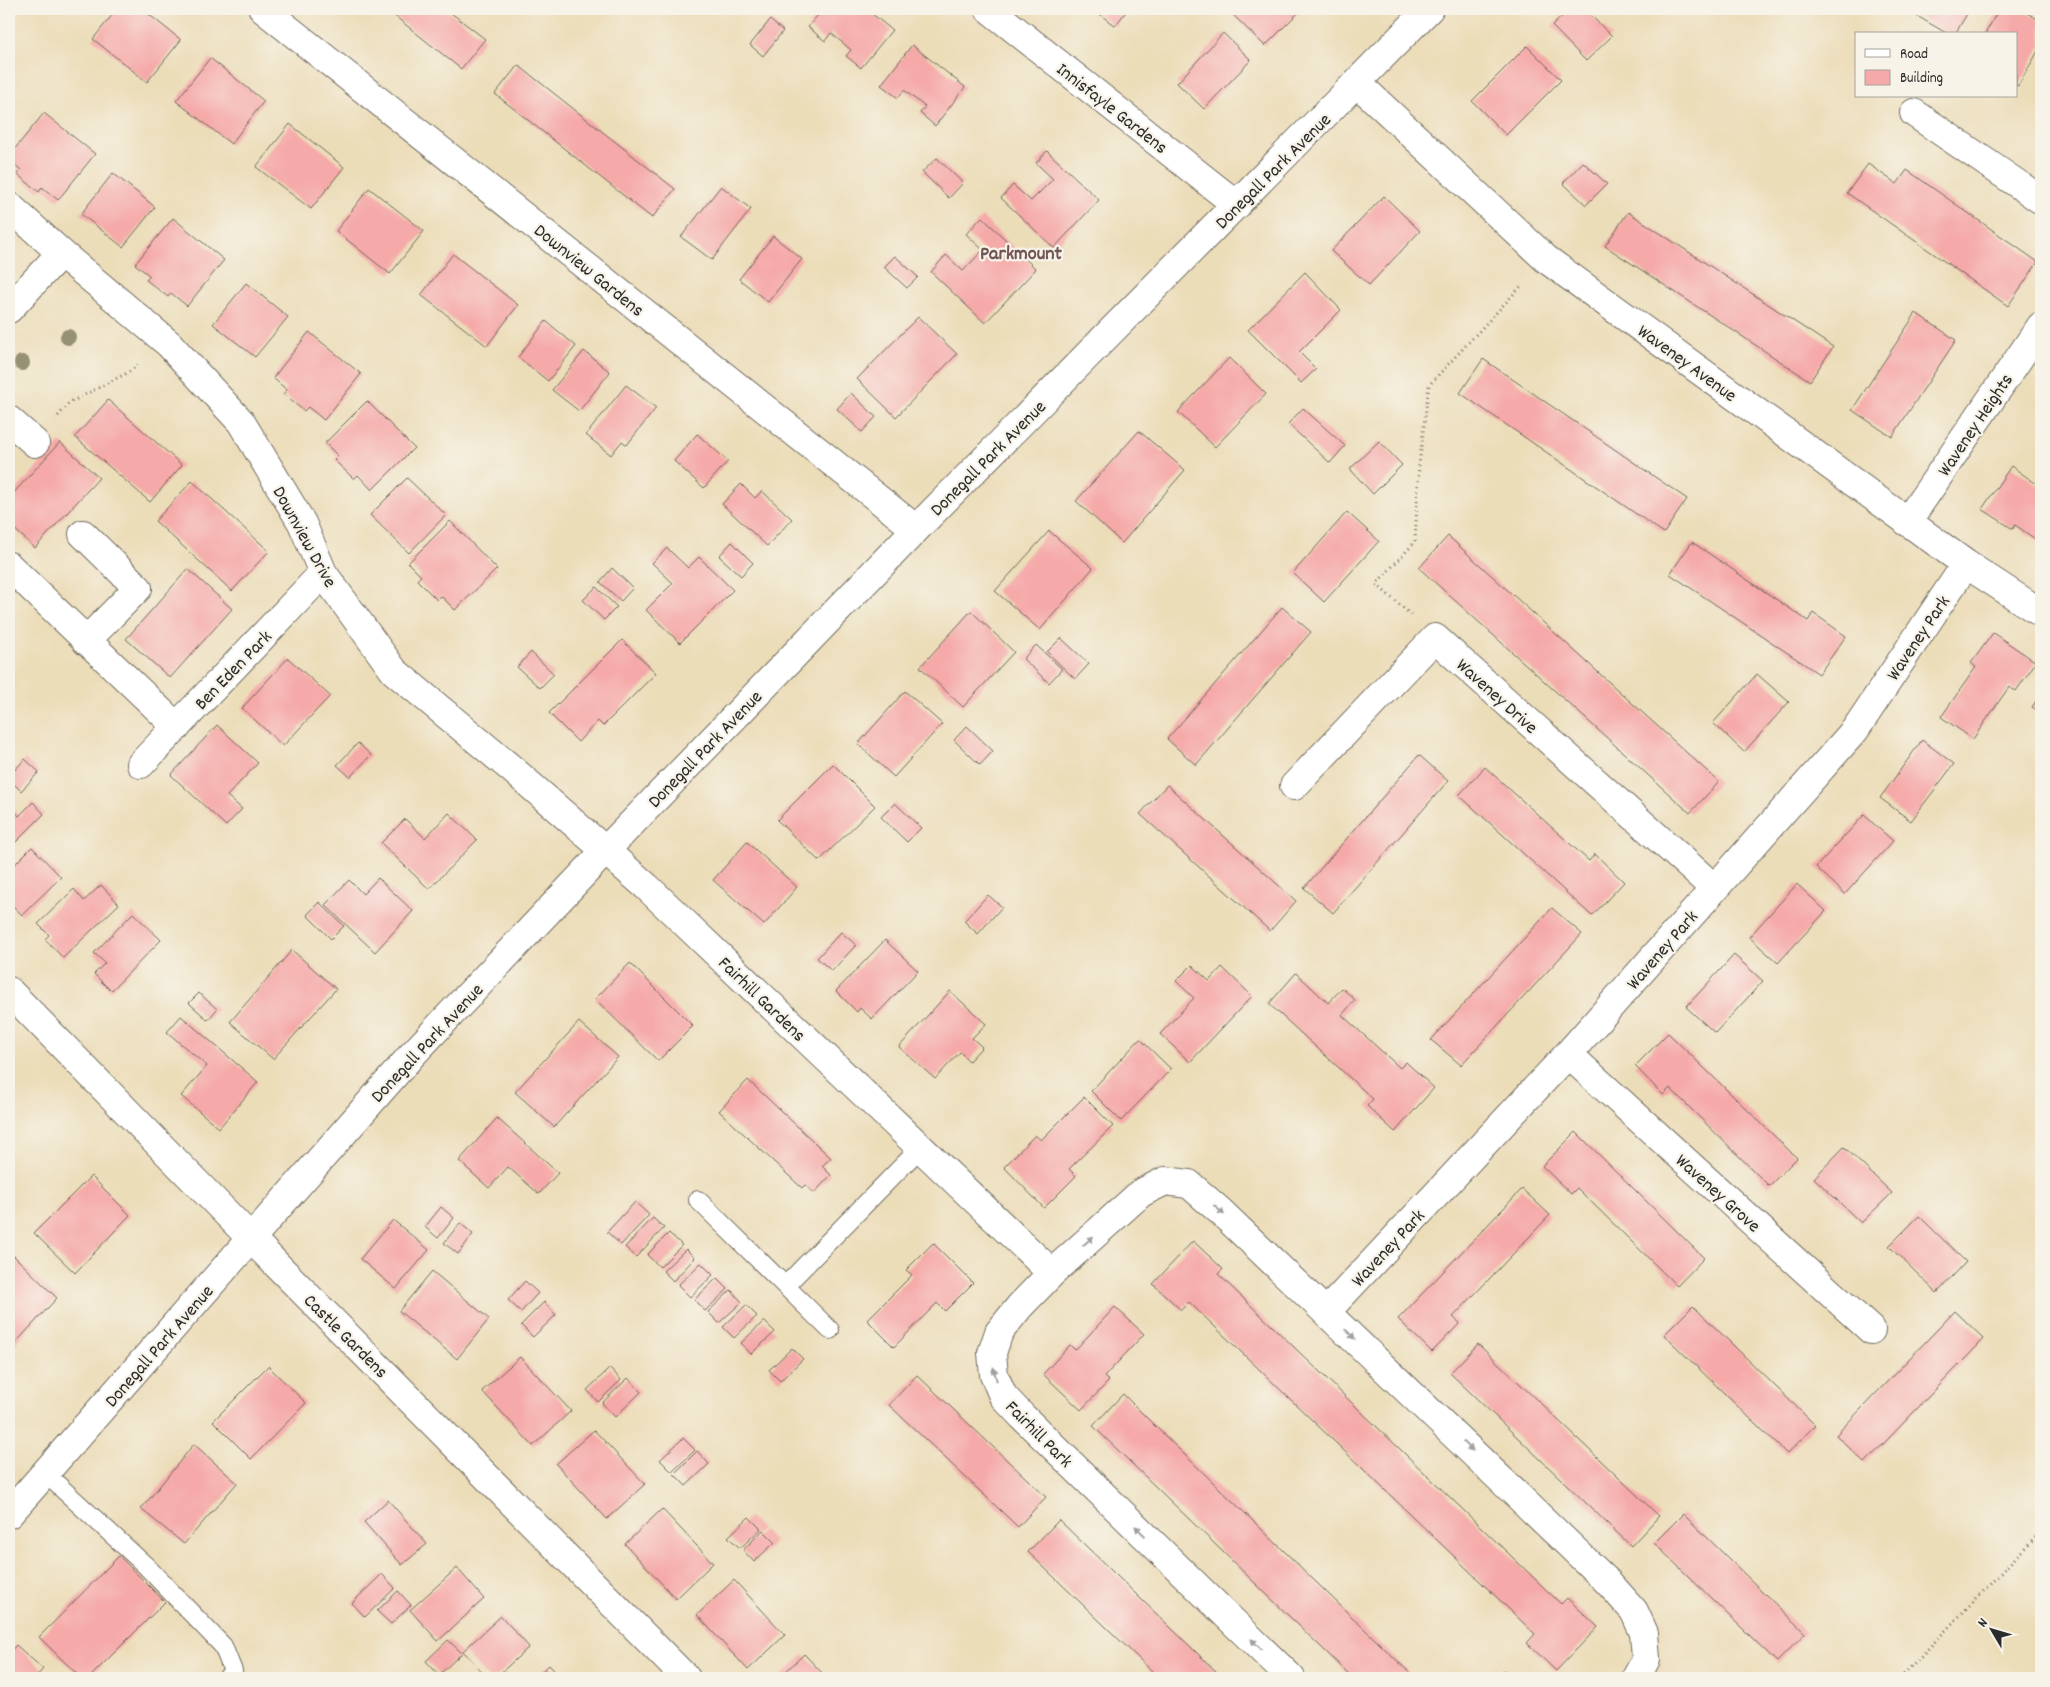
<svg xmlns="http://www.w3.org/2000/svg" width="2050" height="1687" viewBox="0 0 2050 1687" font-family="Dekko,sans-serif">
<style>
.building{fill:#f5a9a8}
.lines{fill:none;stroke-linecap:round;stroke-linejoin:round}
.lane-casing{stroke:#6f695d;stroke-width:20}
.street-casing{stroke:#6f695d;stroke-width:30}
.secondary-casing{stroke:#6f695d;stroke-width:30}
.path{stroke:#6f695d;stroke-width:3;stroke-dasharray:1 4;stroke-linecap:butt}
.lane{stroke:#fff;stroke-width:18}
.street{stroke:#fff;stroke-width:28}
.secondary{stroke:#fff;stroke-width:28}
.tree{fill:#969174}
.oneway{fill:#a0a0a0}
.labels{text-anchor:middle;stroke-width:4.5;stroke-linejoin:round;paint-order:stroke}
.street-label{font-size:19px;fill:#2b2b2b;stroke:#f7f3e8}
.neighbourhood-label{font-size:20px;font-weight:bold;fill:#725757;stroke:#f7f3e8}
</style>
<rect width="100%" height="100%" fill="#f7f3e8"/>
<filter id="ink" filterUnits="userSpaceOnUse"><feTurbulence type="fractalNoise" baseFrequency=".02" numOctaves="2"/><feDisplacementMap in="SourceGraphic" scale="10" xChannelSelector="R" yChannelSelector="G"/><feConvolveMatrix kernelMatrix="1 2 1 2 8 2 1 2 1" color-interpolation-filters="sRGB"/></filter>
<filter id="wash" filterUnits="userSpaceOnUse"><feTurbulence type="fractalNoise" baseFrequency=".0096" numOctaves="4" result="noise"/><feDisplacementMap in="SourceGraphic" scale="20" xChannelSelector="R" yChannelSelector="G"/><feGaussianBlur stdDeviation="1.12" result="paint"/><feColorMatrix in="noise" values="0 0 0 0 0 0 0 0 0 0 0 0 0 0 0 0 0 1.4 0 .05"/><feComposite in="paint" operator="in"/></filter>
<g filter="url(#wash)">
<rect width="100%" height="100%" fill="#ecddb9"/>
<g id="blocks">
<path class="building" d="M117,9H142L181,40L147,82L93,39Z
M386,9H446L485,39L461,69Z
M823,9H866L892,30L861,68L846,56L851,50L831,33L825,41L808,27Z
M1093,9H1128L1115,26Z
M1227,9H1302L1265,46Z
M1570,9H1584L1612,36L1586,61L1552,26Z
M1912,9H1970L1955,34H1948L1910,12Z
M1999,9H2020L2041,21V46L2018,86L2016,85V34H1985Z
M770,20L783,31L763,56L750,45Z
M1223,33L1251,60L1204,109L1177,83Z
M912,45L965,87L935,126L920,113L925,107L904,90L898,98L881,85Z
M1527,46L1561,80L1506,135L1472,101Z
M210,58L264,101L231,144L176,101Z
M518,65L675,189L652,218L495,94Z
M44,113L95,154L58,200L42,187L39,192L17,174L21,170L9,160V156Z
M290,124L344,167L311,209L256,167Z
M1047,151L1099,200L1054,248L1001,198L1013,185L1031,201L1053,179L1036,163Z
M937,158L963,183L949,198L922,172Z
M1583,162L1607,184L1586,205L1563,183Z
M1868,164L1897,184L1907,170L2038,262L2008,306L1847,193Z
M113,173L155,207L123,247L81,214Z
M721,186L751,209L712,260L681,237Z
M369,188L424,231L390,274L336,231Z
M1384,196L1420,231L1369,285L1331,251Z
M1628,212L1833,347L1810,381L1605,246Z
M982,217L1036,269L985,323L931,272L946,255L963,271L983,250L966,234Z
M173,218L224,260L187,306L171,293L168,297L146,280L150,276L135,264Z
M773,236L802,259L768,302L739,279Z
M453,254L518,305L487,346L421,295Z
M895,256L918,277L907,288L884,267Z
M1305,272L1341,310L1299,352L1316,369L1301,383L1248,330Z
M246,283L288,317L255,357L213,324Z
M1916,313L1956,340L1892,437L1852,410Z
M918,317L957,354L896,417L857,379Z
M546,321L576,346L548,381L518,357Z
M309,332L361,374L324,420L308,407L304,411L294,403L283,394L287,390L273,378Z
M584,351L610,372L579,411L552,390Z
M1229,358L1266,394L1215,447L1178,412Z
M1483,359L1687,499L1664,533L1460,393Z
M626,385L656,408L627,445L622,441L611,455L586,435Z
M851,393L876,417L862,432L837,409Z
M108,400L182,465L150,502L75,437Z
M367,401L414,448L372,490L358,475L354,479L334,460L338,456L325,443Z
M1303,408L1345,446L1330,463L1288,424Z
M1139,431L1185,470L1122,543L1076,501Z
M697,434L728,461L704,488L674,461Z
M1379,441L1402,465L1373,494L1350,469Z
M60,442L99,478L35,548L9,524V498Z
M2011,466L2041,487V543L2015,525L2013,529L1982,509Z
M407,478L446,515L409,553L370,515Z
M192,481L269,551L232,591L155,521Z
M741,484L755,498L762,491L792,519L767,546L722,504Z
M1347,512L1379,541L1324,602L1293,573Z
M450,521L497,569L455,610L441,596L437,600L417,580L421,576L408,563Z
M1049,531L1093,568L1040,630L995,591Z
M1448,536L1719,782L1690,813L1419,568Z
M732,542L753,563L741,576L719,556Z
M1692,542L1808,621L1813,613L1846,636L1819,674L1670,574Z
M667,548L688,568L699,557L733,590L680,643L646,610L673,583L652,563Z
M612,568L633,588L621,601L600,582Z
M188,569L232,609L170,678L126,639Z
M596,587L617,607L604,620L583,600Z
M1282,607L1311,632L1196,765L1167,739Z
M971,611L1014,652L963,707L920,667Z
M1993,633L2036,662L2016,691L2009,687L1973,739L1941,717L1976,667L1971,663Z
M1061,638L1089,664L1075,679L1047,652Z
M622,640L656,673L603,726L598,721L578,742L549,713Z
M1036,645L1062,669L1049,683L1023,659Z
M531,652L554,674L540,688L517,667Z
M288,658L330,696L283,746L242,708Z
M1757,674L1789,702L1744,752L1713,723Z
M905,691L942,724L894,777L858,744Z
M2041,694V713L2032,707Z
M217,725L258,763L227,796L242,809L226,826L171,775Z
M967,726L993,751L980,765L954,740Z
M1922,740L1954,764L1911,821L1880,798Z
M358,743L371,755L350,777L337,765Z
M1419,755L1448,781L1333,913L1304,888Z
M25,759L39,772L21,791L9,779V776Z
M833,764L875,806L819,861L777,820Z
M1485,767L1589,861L1595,854L1624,882L1592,916L1459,795Z
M1167,785L1296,901L1270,931L1140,814Z
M33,802L44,814L9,849V805L19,816Z
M895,803L921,828L907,842L881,817Z
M449,813L477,840L429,889L381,843L405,819L425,838Z
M1864,815L1893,841L1845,894L1816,867Z
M747,842L797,887L764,925L713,880Z
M32,847L61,877L22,915L9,902V870Z
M378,878L413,911L375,952L325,905L349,880L363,894Z
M1797,884L1826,911L1778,963L1749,937Z
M101,885L119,904L63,958L45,939L49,935L38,924L74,889L84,901Z
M988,895L1002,907L978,934L964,921Z
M319,902L344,926L331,939L307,915Z
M1552,908L1582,934L1461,1065L1431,1040Z
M133,913L161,940L111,991L94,974L105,963L94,953Z
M841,932L856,945L832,971L817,958Z
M885,940L918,971L872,1019L860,1008L857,1012L836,991Z
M292,950L336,989L273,1059L230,1022Z
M1734,955L1763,981L1715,1033L1686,1007Z
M630,963L693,1026L658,1061L595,999Z
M1192,965L1209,981L1222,967L1252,996L1190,1062L1160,1034L1194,998L1176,981Z
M1296,973L1328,1003L1342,988L1355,1000L1342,1015L1400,1068L1406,1062L1434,1088L1395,1132L1367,1106L1373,1099L1269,1004Z
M950,991L986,1024L972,1038L982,1047L969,1061L960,1052L935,1079L899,1047Z
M199,993L217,1009L208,1020L189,1003Z
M181,1016L258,1082L219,1128L181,1096L207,1066L167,1032Z
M579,1022L618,1057L554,1127L515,1092Z
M1668,1033L1797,1158L1769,1186L1670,1088L1663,1095L1635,1066Z
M1140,1039L1171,1069L1121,1121L1091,1091Z
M748,1080L831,1158L822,1166L831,1175L814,1193L805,1185L802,1188L719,1111Z
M1084,1097L1113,1126L1069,1169L1076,1176L1044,1208L1004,1167L1035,1135L1041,1140Z
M497,1118L558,1173L539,1194L508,1167L489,1188L459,1161Z
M1576,1132L1704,1258L1677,1286L1577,1188L1571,1194L1542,1166Z
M1844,1147L1892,1193L1861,1223L1814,1178Z
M91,1176L130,1215L75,1273L34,1233Z
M1522,1189L1550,1215L1453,1317L1460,1323L1432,1352L1398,1319Z
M635,1202L649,1215L621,1245L607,1232Z
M441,1207L454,1218L438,1238L425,1227Z
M1919,1216L1966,1262L1937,1293L1889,1246Z
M653,1218L664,1228L636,1257L625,1247Z
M393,1220L429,1250L396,1289L360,1259Z
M460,1223L473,1234L458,1254L444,1243Z
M669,1233L682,1245L660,1267L647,1255Z
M1193,1241L1223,1269L1218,1274L1561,1604L1567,1598L1598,1627L1556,1671L1527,1643L1535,1634L1189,1302L1181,1310L1153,1284Z
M933,1243L973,1283L945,1311L937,1303L894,1347L867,1320L912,1275L906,1270Z
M686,1249L695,1258L673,1281L663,1271Z
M13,1255L57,1298L9,1350V1259Z
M701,1263L713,1275L690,1297L678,1285Z
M432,1271L489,1319L457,1359L399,1311Z
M717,1278L728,1289L705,1311L694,1300Z
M525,1281L538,1293L521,1312L508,1300Z
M731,1290L742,1302L719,1323L708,1312Z
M544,1302L556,1315L533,1337L521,1325Z
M746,1305L757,1316L734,1338L723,1327Z
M1693,1306L1815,1425L1787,1454L1664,1335Z
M1115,1307L1144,1334L1104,1377L1109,1381L1081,1410L1043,1374L1070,1345L1075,1350Z
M1955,1311L1984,1339L1865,1463L1836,1435Z
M764,1321L775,1332L751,1354L741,1343Z
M1478,1344L1659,1516L1631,1546L1450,1373Z
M792,1348L803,1359L780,1381L769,1370Z
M520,1357L571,1411L533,1446L482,1391Z
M268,1366L306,1403L251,1459L213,1421Z
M610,1368L621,1380L598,1402L587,1390Z
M917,1375L1046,1497L1018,1527L889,1405Z
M628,1378L641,1392L615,1417L602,1403Z
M1123,1394L1153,1424L1415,1678H1353L1093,1426Z
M594,1430L645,1484L607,1519L556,1464Z
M683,1438L695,1450L672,1472L660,1460Z
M194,1444L237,1483L184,1544L141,1509Z
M697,1451L709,1464L686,1486L674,1474Z
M388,1500L427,1544L402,1565L364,1522Z
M662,1509L713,1563L676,1599L625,1544Z
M1683,1514L1805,1633L1777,1662L1654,1543Z
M749,1517L761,1529L740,1548L728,1537Z
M1059,1520L1223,1678H1159L1028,1552Z
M763,1530L775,1542L754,1562L743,1550Z
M119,1556L165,1602L89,1678H81L39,1637Z
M457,1568L484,1599L438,1641L410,1610Z
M382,1574L395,1588L365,1617L352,1603Z
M734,1580L785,1635L748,1670L697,1615Z
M398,1591L411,1605L391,1624L377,1611Z
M501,1616L529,1647L495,1678H488L463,1651Z
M448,1640L462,1653L439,1675L426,1661Z
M16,1645L43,1669L35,1678H9V1653Z
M804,1654L827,1678H779Z
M549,1665L561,1678H534Z
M1504,1670L1513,1678H1496Z"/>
</g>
</g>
<g filter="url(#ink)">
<use href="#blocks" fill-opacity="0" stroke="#6f695d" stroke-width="1"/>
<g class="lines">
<g class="lane-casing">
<path id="lane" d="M698,1200L830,1330
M786,1285L920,1148
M45,1473L145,1565L223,1646L233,1671L227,1678"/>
</g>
<g class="street-casing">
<path id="street" d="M263,9L916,529
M989,9L1237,205
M1357,83L1546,259L1966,564L2041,613
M1914,113L2041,200
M9,206L61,253L169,344L241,422L302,523L323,573L394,671L513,770L647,887L1052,1273
M9,309L61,253
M9,420L35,443
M1907,522L2041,326
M83,534L138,588L86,641
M9,566L177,727
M141,764L323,573
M1294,786L1435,638L1714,888
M9,991L279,1267L686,1678
M1568,1054L1871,1330
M1327,1311L1568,1054L1855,730L1966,564
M1291,1678L1022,1416L1003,1396L994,1375L992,1353L999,1332L1020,1306L1052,1273L1141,1193L1165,1181L1189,1184L1221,1212L1608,1582L1634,1611L1644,1633L1646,1659L1636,1678"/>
</g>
<g class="secondary-casing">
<path id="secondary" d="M9,1514L411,1056L605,851L916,529L1429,9"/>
</g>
<path class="path" d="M58,416L69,403L127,373L140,364
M1411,615L1376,584L1415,542L1419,465L1429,385L1523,284
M1900,1678L2041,1531"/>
<use href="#lane" class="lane"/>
<use href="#street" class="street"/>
<use href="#secondary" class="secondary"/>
</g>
<g class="tree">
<circle cx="68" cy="337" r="8"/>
<circle cx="22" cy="363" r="8"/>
</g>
<defs><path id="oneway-solid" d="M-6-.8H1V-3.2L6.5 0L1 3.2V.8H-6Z" transform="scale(1.25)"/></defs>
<g class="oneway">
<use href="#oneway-solid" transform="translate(1219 1210) rotate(42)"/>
<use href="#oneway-solid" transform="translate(1088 1241) rotate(-41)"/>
<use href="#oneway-solid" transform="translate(1350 1334) rotate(44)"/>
<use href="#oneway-solid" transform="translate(995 1374) rotate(-104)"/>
<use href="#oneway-solid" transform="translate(1468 1446) rotate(44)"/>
<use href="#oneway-solid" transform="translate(1140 1531) rotate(-136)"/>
<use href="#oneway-solid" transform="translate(1256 1644) rotate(-136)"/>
</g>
</g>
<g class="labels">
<g class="street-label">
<text transform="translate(1113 107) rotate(38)" y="7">Innisfayle Gardens</text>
<text transform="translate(1272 170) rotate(-45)" y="7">Donegall Park Avenue</text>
<text transform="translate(590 269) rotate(39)" y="7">Downview Gardens</text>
<text transform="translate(1688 362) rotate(36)" y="7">Waveney Avenue</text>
<text transform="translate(1974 424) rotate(-56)" y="7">Waveney Heights</text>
<text transform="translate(987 457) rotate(-45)" y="7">Donegall Park Avenue</text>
<text transform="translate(306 536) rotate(61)" y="7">Downview Drive</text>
<text transform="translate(1917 637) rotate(-56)" y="7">Waveney Park</text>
<text transform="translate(232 669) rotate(-46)" y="7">Ben Eden Park</text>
<text transform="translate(1498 695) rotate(42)" y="7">Waveney Drive</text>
<text transform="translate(704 748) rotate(-46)" y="7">Donegall Park Avenue</text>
<text transform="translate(1661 949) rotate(-49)" y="7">Waveney Park</text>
<text transform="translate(763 998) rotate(44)" y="7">Fairhill Gardens</text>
<text transform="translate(426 1042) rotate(-47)" y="7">Donegall Park Avenue</text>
<text transform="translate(1719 1192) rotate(42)" y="7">Waveney Grove</text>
<text transform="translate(1387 1247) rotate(-47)" y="7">Waveney Park</text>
<text transform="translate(347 1335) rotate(45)" y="7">Castle Gardens</text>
<text transform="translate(158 1345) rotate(-49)" y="7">Donegall Park Avenue</text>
<text transform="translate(1040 1433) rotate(45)" y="7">Fairhill Park</text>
</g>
<g class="neighbourhood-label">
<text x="1021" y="259">Parkmount</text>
</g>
</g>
<rect width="2050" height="1687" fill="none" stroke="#f7f3e8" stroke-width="30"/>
<rect x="1855" y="32" width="162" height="65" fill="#f7f3e8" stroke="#a5a39c"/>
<rect x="1865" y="49" width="25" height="8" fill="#ffffff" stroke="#a5a39c"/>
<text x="1900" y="58" font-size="15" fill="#2b2b2b">Road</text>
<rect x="1865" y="70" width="25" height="15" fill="#f5a9a8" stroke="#a5a39c"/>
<text x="1900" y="82" font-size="15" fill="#2b2b2b">Building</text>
<g transform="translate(1992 1630) rotate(308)" stroke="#f7f3e8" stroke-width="4" paint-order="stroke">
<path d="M0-4L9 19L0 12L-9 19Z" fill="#2b2b2b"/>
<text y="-8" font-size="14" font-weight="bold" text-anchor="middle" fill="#2b2b2b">N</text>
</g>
</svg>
